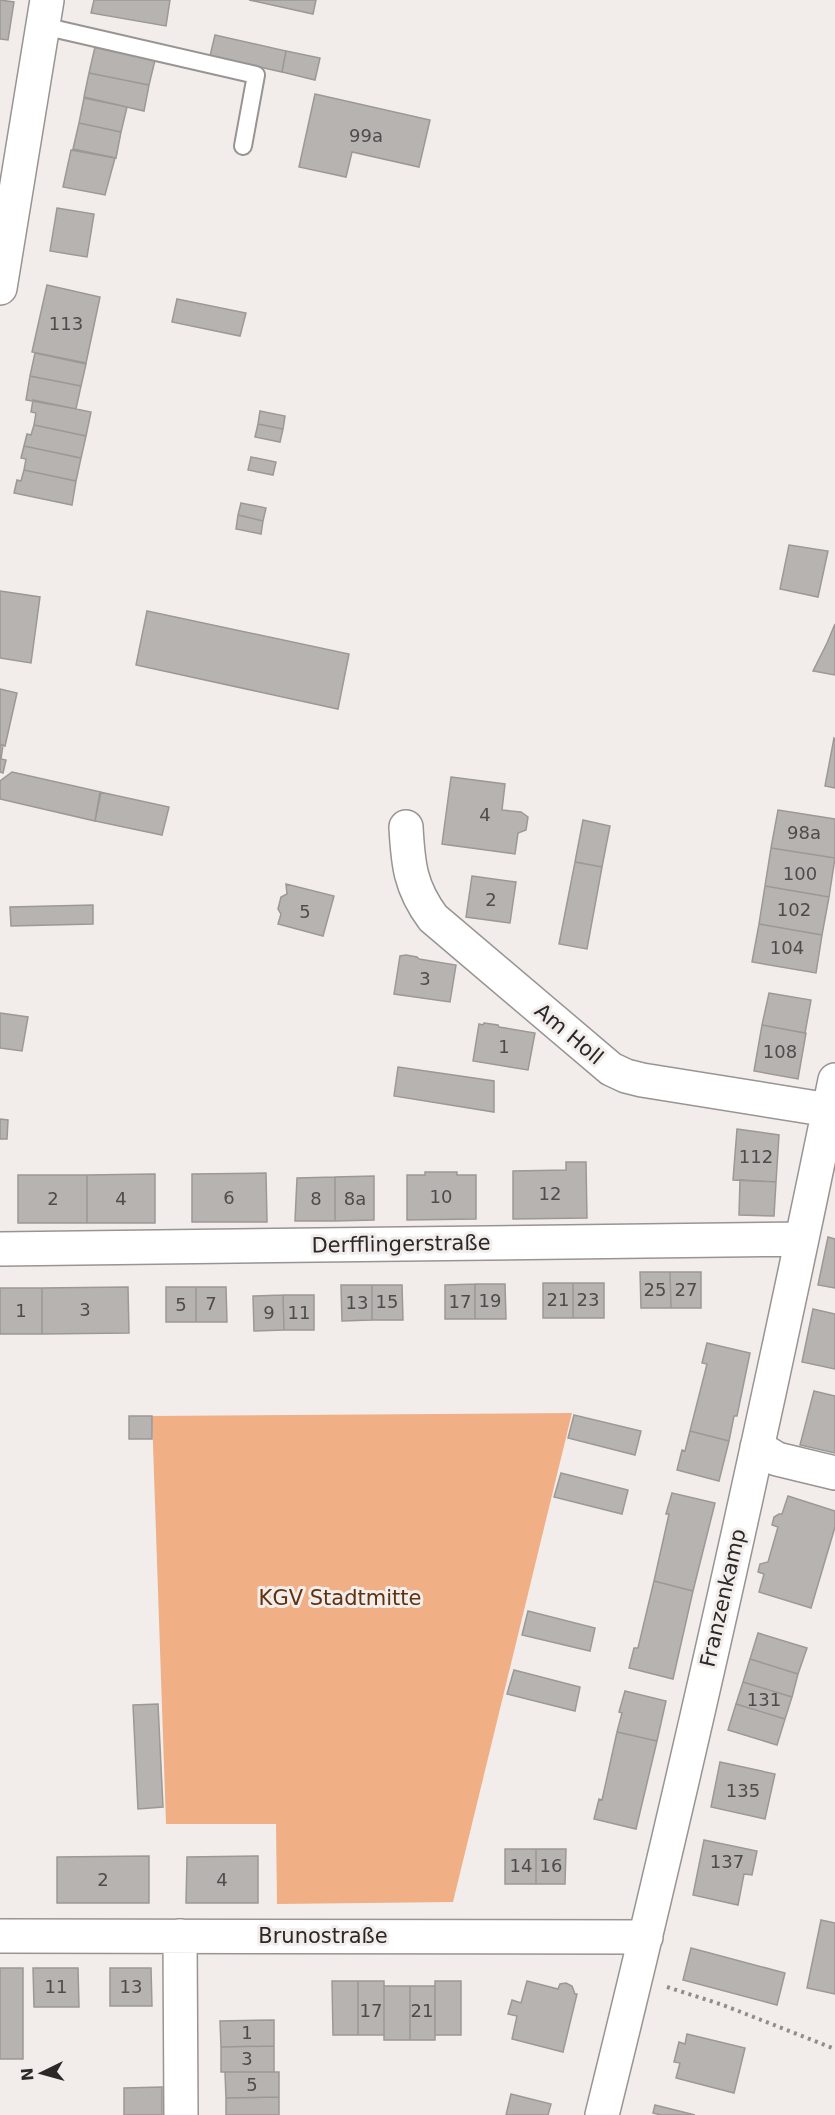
<svg xmlns="http://www.w3.org/2000/svg" width="835" height="2115" viewBox="0 0 835 2115" font-family="'DejaVu Sans',sans-serif">
<style>
.green{fill:#f0af85}
.building{fill:#b7b3b1;stroke:#9c9895;stroke-width:1.5}
.lines{fill:none;stroke-linecap:round;stroke-linejoin:round}
.service-casing{stroke:#989492;stroke-width:20}
.minor-casing{stroke:#989492;stroke-width:36}
.tertiary-casing{stroke:#989492;stroke-width:36}
.path{stroke:#8f8c8a;stroke-width:4;stroke-dasharray:3 4.5;stroke-linecap:butt}
.service{stroke:#fff;stroke-width:16}
.minor{stroke:#fff;stroke-width:33}
.tertiary{stroke:#fff;stroke-width:33}
.labels{text-anchor:middle;stroke-width:6;stroke-linejoin:round;paint-order:stroke}
.number-label{font-size:18px;fill:#4e4c4a}
.street-label{font-size:21px;fill:#2b2928;stroke:#f2edeb}
.park-label{font-size:21px;fill:#5f310d;stroke:#f2edeb}
</style>
<rect width="100%" height="100%" fill="#f2edeb"/>
<path class="green" d="M572,1413L453,1902L277,1904L276,1824H166L152,1416Z"/>
<path class="building" d="M0,0L14,2L8,40L0,39Z
M94,0H170L166,26L91,13Z
M249,0H316L313,14Z
M215,35L286,51L282,72L210,56Z
M95,47L155,60L149,85L89,73Z
M286,51L320,58L315,80L282,72Z
M89,73L149,85L144,111L84,97Z
M315,94L430,120L419,167L352,152L346,177L299,167Z
M84,98L127,107L121,132L79,123Z
M79,123L121,132L116,158L73,149Z
M71,150L115,158L105,195L63,187Z
M57,208L94,214L87,257L50,251Z
M47,285L100,297L86,363L32,352Z
M177,299L246,313L240,336L172,322Z
M35,353L86,364L81,386L30,376Z
M30,376L81,386L76,409L26,400Z
M33,400L91,412L86,436L34,425L36,413L31,412Z
M260,411L285,416L283,429L258,424Z
M258,424L283,429L280,442L255,437Z
M34,425L86,436L81,458L24,446L27,434L31,435Z
M24,446L81,458L76,481L24,470L26,459L21,458Z
M251,457L276,462L273,475L248,470Z
M24,470L76,481L72,505L14,493L17,480L21,481Z
M241,503L266,508L263,521L238,515Z
M238,515L263,521L261,534L236,529Z
M789,545L828,551L818,597L780,589Z
M0,591L40,597L31,663L0,658Z
M147,611L349,654L338,709L136,665Z
M835,624V675L813,671L827,643Z
M0,689L17,693L5,746L0,745Z
M834,738L835,739V788L825,786Z
M0,745H3L1,759L6,760L3,773L0,772Z
M12,772L101,792L95,821L0,799V781Z
M451,777L505,784L502,810L521,812L528,817L526,830L518,833L515,854L442,844Z
M100,792L169,807L162,835L95,821Z
M778,810L835,819V858L771,848Z
M583,820L610,826L602,867L575,862Z
M771,848L835,858L829,897L765,886Z
M575,862L602,867L587,949L559,944Z
M472,876L516,882L510,923L466,917Z
M286,884L334,896L323,936L278,924L281,914L278,909L281,897L287,894Z
M765,886L829,897L822,935L759,924Z
M93,905V924L11,926L10,907Z
M759,924L822,935L816,973L752,962Z
M406,955L417,957L419,959L456,965L450,1002L394,994L400,956Z
M769,993L811,1000L805,1033L762,1025Z
M0,1013L28,1017L22,1051L0,1048Z
M484,1023L498,1025L499,1027L535,1033L528,1070L473,1061L479,1024L483,1025Z
M762,1025L806,1033L798,1079L754,1071Z
M398,1067L494,1081V1112L394,1096Z
M0,1119L8,1120L7,1139H0Z
M737,1129L779,1135L776,1182L733,1180Z
M566,1162H586L587,1218L513,1219V1171L566,1170Z
M425,1172H457V1175H476V1219L407,1220V1175H425Z
M266,1173L267,1222H192V1174Z
M155,1174V1223H87V1175Z
M18,1175H87V1223H18Z
M374,1176V1220L335,1221V1177Z
M335,1177V1221H295L297,1178Z
M740,1180L776,1182L774,1216L739,1215Z
M828,1237L835,1239V1288L818,1285Z
M640,1272H670L671,1308H641Z
M670,1272H701V1308H671Z
M543,1283H573V1318H543Z
M573,1283H604V1318H573Z
M475,1284V1319H445V1285Z
M475,1284H505L506,1319H475Z
M341,1285H372V1320L342,1321Z
M372,1285H402L403,1320H372Z
M128,1287L129,1333L42,1334V1288Z
M166,1287H196V1322H166Z
M196,1287H226L227,1322H196Z
M0,1288H42V1334H0Z
M283,1295L284,1330L254,1331L253,1296Z
M283,1295H314V1330H284Z
M813,1309L835,1314V1369L802,1362Z
M707,1343L750,1353L737,1416H734L729,1441L690,1431L707,1364L702,1363Z
M814,1391L835,1396V1453L800,1445Z
M574,1415L641,1431L635,1455L568,1438Z
M129,1416H152V1439H129Z
M690,1431L729,1441L719,1481L677,1470L682,1450L685,1451Z
M561,1473L628,1490L622,1514L554,1497Z
M672,1493L715,1503L693,1591L654,1581L669,1514H666Z
M788,1496L835,1511V1527L811,1608L759,1592L764,1574L758,1572L760,1564L768,1562L778,1527L772,1525L774,1517L779,1514H782Z
M654,1581L693,1591L673,1679L629,1668L634,1648H638Z
M528,1611L595,1628L590,1651L522,1635Z
M758,1633L807,1648L798,1674L750,1659Z
M750,1659L798,1674L792,1697L743,1682Z
M514,1670L580,1687L575,1711L507,1694Z
M743,1682L792,1697L785,1719L736,1704Z
M625,1691L666,1701L657,1741L617,1732L622,1713L619,1712Z
M158,1704L163,1807L138,1809L133,1705Z
M736,1704L785,1719L777,1745L728,1730Z
M617,1732L657,1741L636,1829L594,1819L599,1799L602,1800Z
M720,1762L775,1774L765,1819L711,1807Z
M704,1840L757,1851L752,1875L744,1874L738,1905L693,1895Z
M505,1849H536V1884H505Z
M536,1849H566L565,1884H536Z
M149,1856V1903H57V1857Z
M258,1856V1903H186L187,1857Z
M821,1920L835,1923V1994L807,1988Z
M691,1948L785,1973L777,2005L683,1980Z
M0,1968H23V2059H0Z
M33,1968H78L79,2007H34Z
M110,1968H151L152,2006H110Z
M332,1981H358V2035H333Z
M358,1981H384V2035H358Z
M435,1981H461V2035H435Z
M527,1981L558,1989L560,1984L566,1983L572,1986L575,1994H577L563,2052L512,2039L517,2016L508,2014L512,2000L521,2003Z
M384,1986H410V2040H384Z
M410,1986H435V2040H410Z
M274,2020V2046L221,2047L220,2021Z
M687,2034L745,2048L734,2093L676,2078L680,2063L674,2062L679,2042L685,2044Z
M274,2046V2072H221V2047Z
M225,2072H279V2097L226,2098Z
M162,2087V2115H124V2088Z
M511,2094L551,2104L548,2115H506Z
M279,2097V2115H226V2098Z
M655,2105L695,2115H661L653,2113Z"/>
<g class="lines">
<g class="service-casing">
<path id="service" d="M43,26L256,75L243,146"/>
</g>
<g class="minor-casing">
<path id="minor" d="M406,827C408,864 410,887 433,918L611,1069L626,1076L642,1080L829,1110
M0,1249L802,1239
M757,1447L777,1459L835,1473
M0,1936L646,1937
M180,1936L181,2115
M602,2115C687,1772 764,1426 835,1080"/>
</g>
<g class="tertiary-casing">
<path id="tertiary" d="M0,288L47,0"/>
</g>
<path class="path" d="M667,1987L723,2005L835,2049"/>
<use href="#service" class="service"/>
<use href="#minor" class="minor"/>
<use href="#tertiary" class="tertiary"/>
</g>
<g class="labels">
<g class="number-label">
<text x="366" y="142">99a</text>
<text x="66" y="330">113</text>
<text x="485" y="821">4</text>
<text x="804" y="839">98a</text>
<text x="800" y="880">100</text>
<text x="491" y="906">2</text>
<text x="794" y="916">102</text>
<text x="305" y="918">5</text>
<text x="787" y="954">104</text>
<text x="425" y="985">3</text>
<text x="504" y="1053">1</text>
<text x="780" y="1058">108</text>
<text x="756" y="1163">112</text>
<text x="550" y="1200">12</text>
<text x="441" y="1203">10</text>
<text x="229" y="1204">6</text>
<text x="53" y="1205">2</text>
<text x="121" y="1205">4</text>
<text x="316" y="1205">8</text>
<text x="355" y="1205">8a</text>
<text x="655" y="1296">25</text>
<text x="686" y="1296">27</text>
<text x="558" y="1306">21</text>
<text x="588" y="1306">23</text>
<text x="490" y="1307">19</text>
<text x="387" y="1308">15</text>
<text x="460" y="1308">17</text>
<text x="357" y="1309">13</text>
<text x="211" y="1310">7</text>
<text x="181" y="1311">5</text>
<text x="85" y="1316">3</text>
<text x="21" y="1317">1</text>
<text x="269" y="1319">9</text>
<text x="299" y="1319">11</text>
<text x="764" y="1706">131</text>
<text x="743" y="1797">135</text>
<text x="727" y="1868">137</text>
<text x="521" y="1872">14</text>
<text x="551" y="1872">16</text>
<text x="103" y="1886">2</text>
<text x="222" y="1886">4</text>
<text x="56" y="1993">11</text>
<text x="131" y="1993">13</text>
<text x="371" y="2017">17</text>
<text x="422" y="2017">21</text>
<text x="247" y="2039">1</text>
<text x="247" y="2065">3</text>
<text x="252" y="2091">5</text>
</g>
<g class="street-label">
<text transform="translate(569 1034) rotate(40)" y="7">Am Holl</text>
<text transform="translate(401 1244) rotate(-1)" y="7">Derfflingerstraße</text>
<text transform="translate(723 1598) rotate(-77)" y="7">Franzenkamp</text>
<text x="323" y="1943">Brunostraße</text>
</g>
<g class="park-label">
<text x="340" y="1605">KGV Stadtmitte</text>
</g>
</g>
<g transform="translate(42 2073) rotate(265)" stroke="#f2edeb" stroke-width="4.5" paint-order="stroke">
<path d="M0-4.5L10 22L0 15L-10 22Z" fill="#2b2928"/>
<text y="-9" font-size="16" font-weight="bold" text-anchor="middle" fill="#2b2928">N</text>
</g>
</svg>
